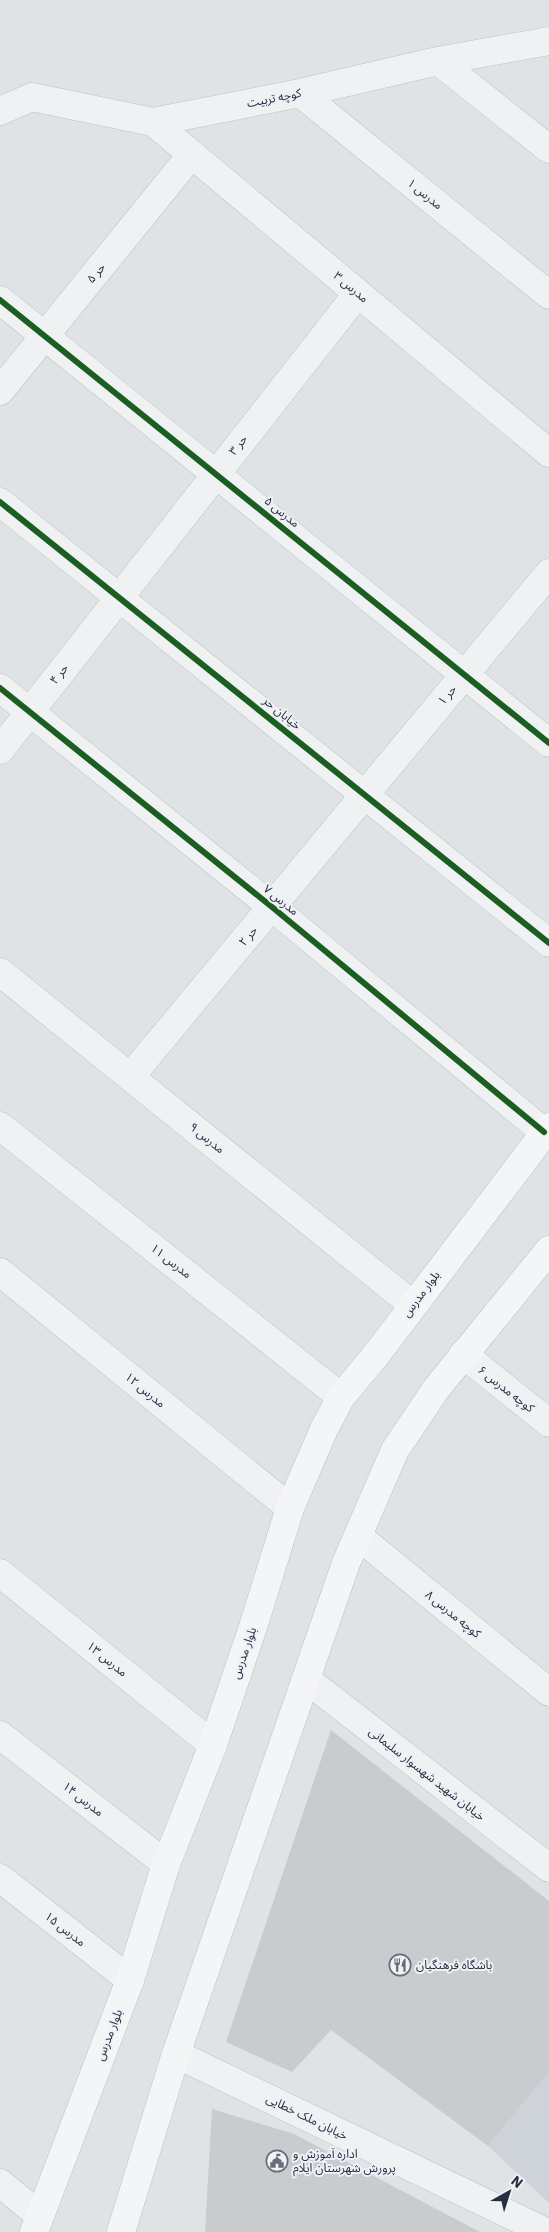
<svg xmlns="http://www.w3.org/2000/svg" width="549" height="2232" viewBox="0 0 549 2232" font-family="'IBM Plex Sans','Noto Sans Arabic',sans-serif">
<style>
.built{fill:#ced2d9}
.building{fill:#c9cbce}
.lines{fill:none;stroke-linecap:round;stroke-linejoin:round}
.minor-casing{stroke:#bec1c4;stroke-width:29}
.major-casing{stroke:#bdc0c4;stroke-width:29}
.minor{stroke:#f0f1f2;stroke-width:28}
.major{stroke:#f4f5f6;stroke-width:28}
.cycleway-casing{stroke:#eef1f6;stroke-width:9}
.cycleway{stroke:#1b5e20;stroke-width:6}
.labels{text-anchor:middle;stroke-width:4;stroke-linejoin:round;paint-order:stroke}
.street-label{font-size:12px;fill:#272f3f;stroke:#eef1f6}
.poi-label{font-size:12px;fill:#272f3f;stroke:#eef1f6;text-anchor:start}
</style>
<rect width="100%" height="100%" fill="#e0e3e6"/>
<path class="built" d="M549,2072V2203L488,2146Z"/>
<path class="building" d="M331,1730L549,1901V2072L488,2146L331,2030L292,2072L226,2042Z
M212,2109L294,2134L480,2232H205Z"/>
<g class="lines">
<g class="minor-casing">
<path id="minor" d="M438,61L549,149
M300,93L549,295
M0,111L32,97L153,122L300,93L438,61L549,41
M153,122L549,453
M0,300L549,743
M0,391L192,154
M0,502L549,943
M0,688L272,907L544,1132
M0,750L358,293
M0,972L413,1305
M130,1077L549,573
M0,1126L341,1397
M0,1272L290,1508
M463,1354L549,1423
M358,1536L549,1692
M0,1573L213,1745
M306,1679L549,1868
M0,1735L166,1864
M0,1878L130,1980
M176,2054L546,2232
M0,2183L39,2215"/>
</g>
<g class="major-casing">
<path id="major" d="M34,2232L130,1980L166,1864L213,1745L254,1624L290,1508L324,1429L341,1397L376,1355L549,1127
M121,2232L176,2054L346,1563L395,1450L436,1389L549,1250"/>
</g>
<use href="#minor" class="minor"/>
<use href="#major" class="major"/>
<g class="cycleway-casing">
<path id="cycleway" d="M0,300L549,743
M0,502L549,943
M0,688L272,907L544,1132"/>
</g>
<use href="#cycleway" class="cycleway"/>
</g>
<defs>
<g id="restaurant-ring" transform="scale(1.125)"><circle r="9.5" fill="#eef1f6" stroke="#686e79" stroke-width="1.5"/><path d="M-5-6h1v4h1v-4h1v4h1v-4h1v5L-1.5 .5V6h-2V.5L-5-1ZM5-6V6H3V1.5H1.5Q1.5-4 5-6Z" fill="#686e79"/></g>
<g id="civic-ring" transform="scale(1.125)"><circle r="9.5" fill="#eef1f6" stroke="#686e79" stroke-width="1.5"/><path d="M-.6-6.5H3V-4.5H.6V-3L4-1V1h2V6H-6V1h2V-1L-.6-3ZM-1.2 2.5V6h2.4V2.5Z" fill="#686e79"/></g>
</defs>
<g fill-rule="evenodd">
<use href="#restaurant-ring" x="400" y="1965"/>
<use href="#civic-ring" x="277" y="2161"/>
</g>
<g class="labels">
<g class="street-label">
<text transform="translate(274 98) rotate(-11)" y="4">کوچه تربیت</text>
<text transform="translate(425 194) rotate(39)" y="4">مدرس ۱</text>
<text transform="translate(96 273) rotate(-51)" y="4">حر ۵</text>
<text transform="translate(351 287) rotate(40)" y="4">مدرس ۳</text>
<text transform="translate(238 445) rotate(-52)" y="4">حر ۳</text>
<text transform="translate(282 512) rotate(39)" y="4">مدرس ۵</text>
<text transform="translate(59 674) rotate(-52)" y="4">حر ۴</text>
<text transform="translate(447 695) rotate(-50)" y="4">حر ۱</text>
<text transform="translate(282 713) rotate(39)" y="4">خیابان حر</text>
<text transform="translate(281 900) rotate(39)" y="4">مدرس ۷</text>
<text transform="translate(248 936) rotate(-50)" y="4">حر ۲</text>
<text transform="translate(207 1138) rotate(39)" y="4">مدرس ۹</text>
<text transform="translate(171 1261) rotate(38)" y="4">مدرس ۱۱</text>
<text transform="translate(421 1294) rotate(-53)" y="4">بلوار مدرس</text>
<text transform="translate(506 1389) rotate(38)" y="4">کوچه مدرس ۶</text>
<text transform="translate(145 1390) rotate(39)" y="4">مدرس ۱۲</text>
<text transform="translate(453 1614) rotate(39)" y="4">کوچه مدرس ۸</text>
<text transform="translate(244 1653) rotate(-71)" y="4">بلوار مدرس</text>
<text transform="translate(107 1659) rotate(39)" y="4">مدرس ۱۳</text>
<text transform="translate(427 1774) rotate(38)" y="4">خیابان شهید شهسوار سلیمانی</text>
<text transform="translate(83 1799) rotate(38)" y="4">مدرس ۱۴</text>
<text transform="translate(65 1929) rotate(38)" y="4">مدرس ۱۵</text>
<text transform="translate(109 2035) rotate(-69)" y="4">بلوار مدرس</text>
<text transform="translate(307 2117) rotate(26)" y="4">خیابان ملک خطایی</text>
</g>
<g class="poi-label">
<text x="416" y="1969">باشگاه فرهنگیان</text>
<text x="293" y="2158">اداره آموزش و<tspan x="293" dy="14">پرورش شهرستان ایلام</tspan></text>
</g>
</g>
<g transform="translate(509 2192) rotate(39)" stroke="#eef1f6" stroke-width="4" paint-order="stroke">
<path d="M0-4L9 19L0 12L-9 19Z" fill="#272f3f"/>
<text y="-8" font-size="14" font-weight="bold" text-anchor="middle" fill="#272f3f">N</text>
</g>
</svg>
